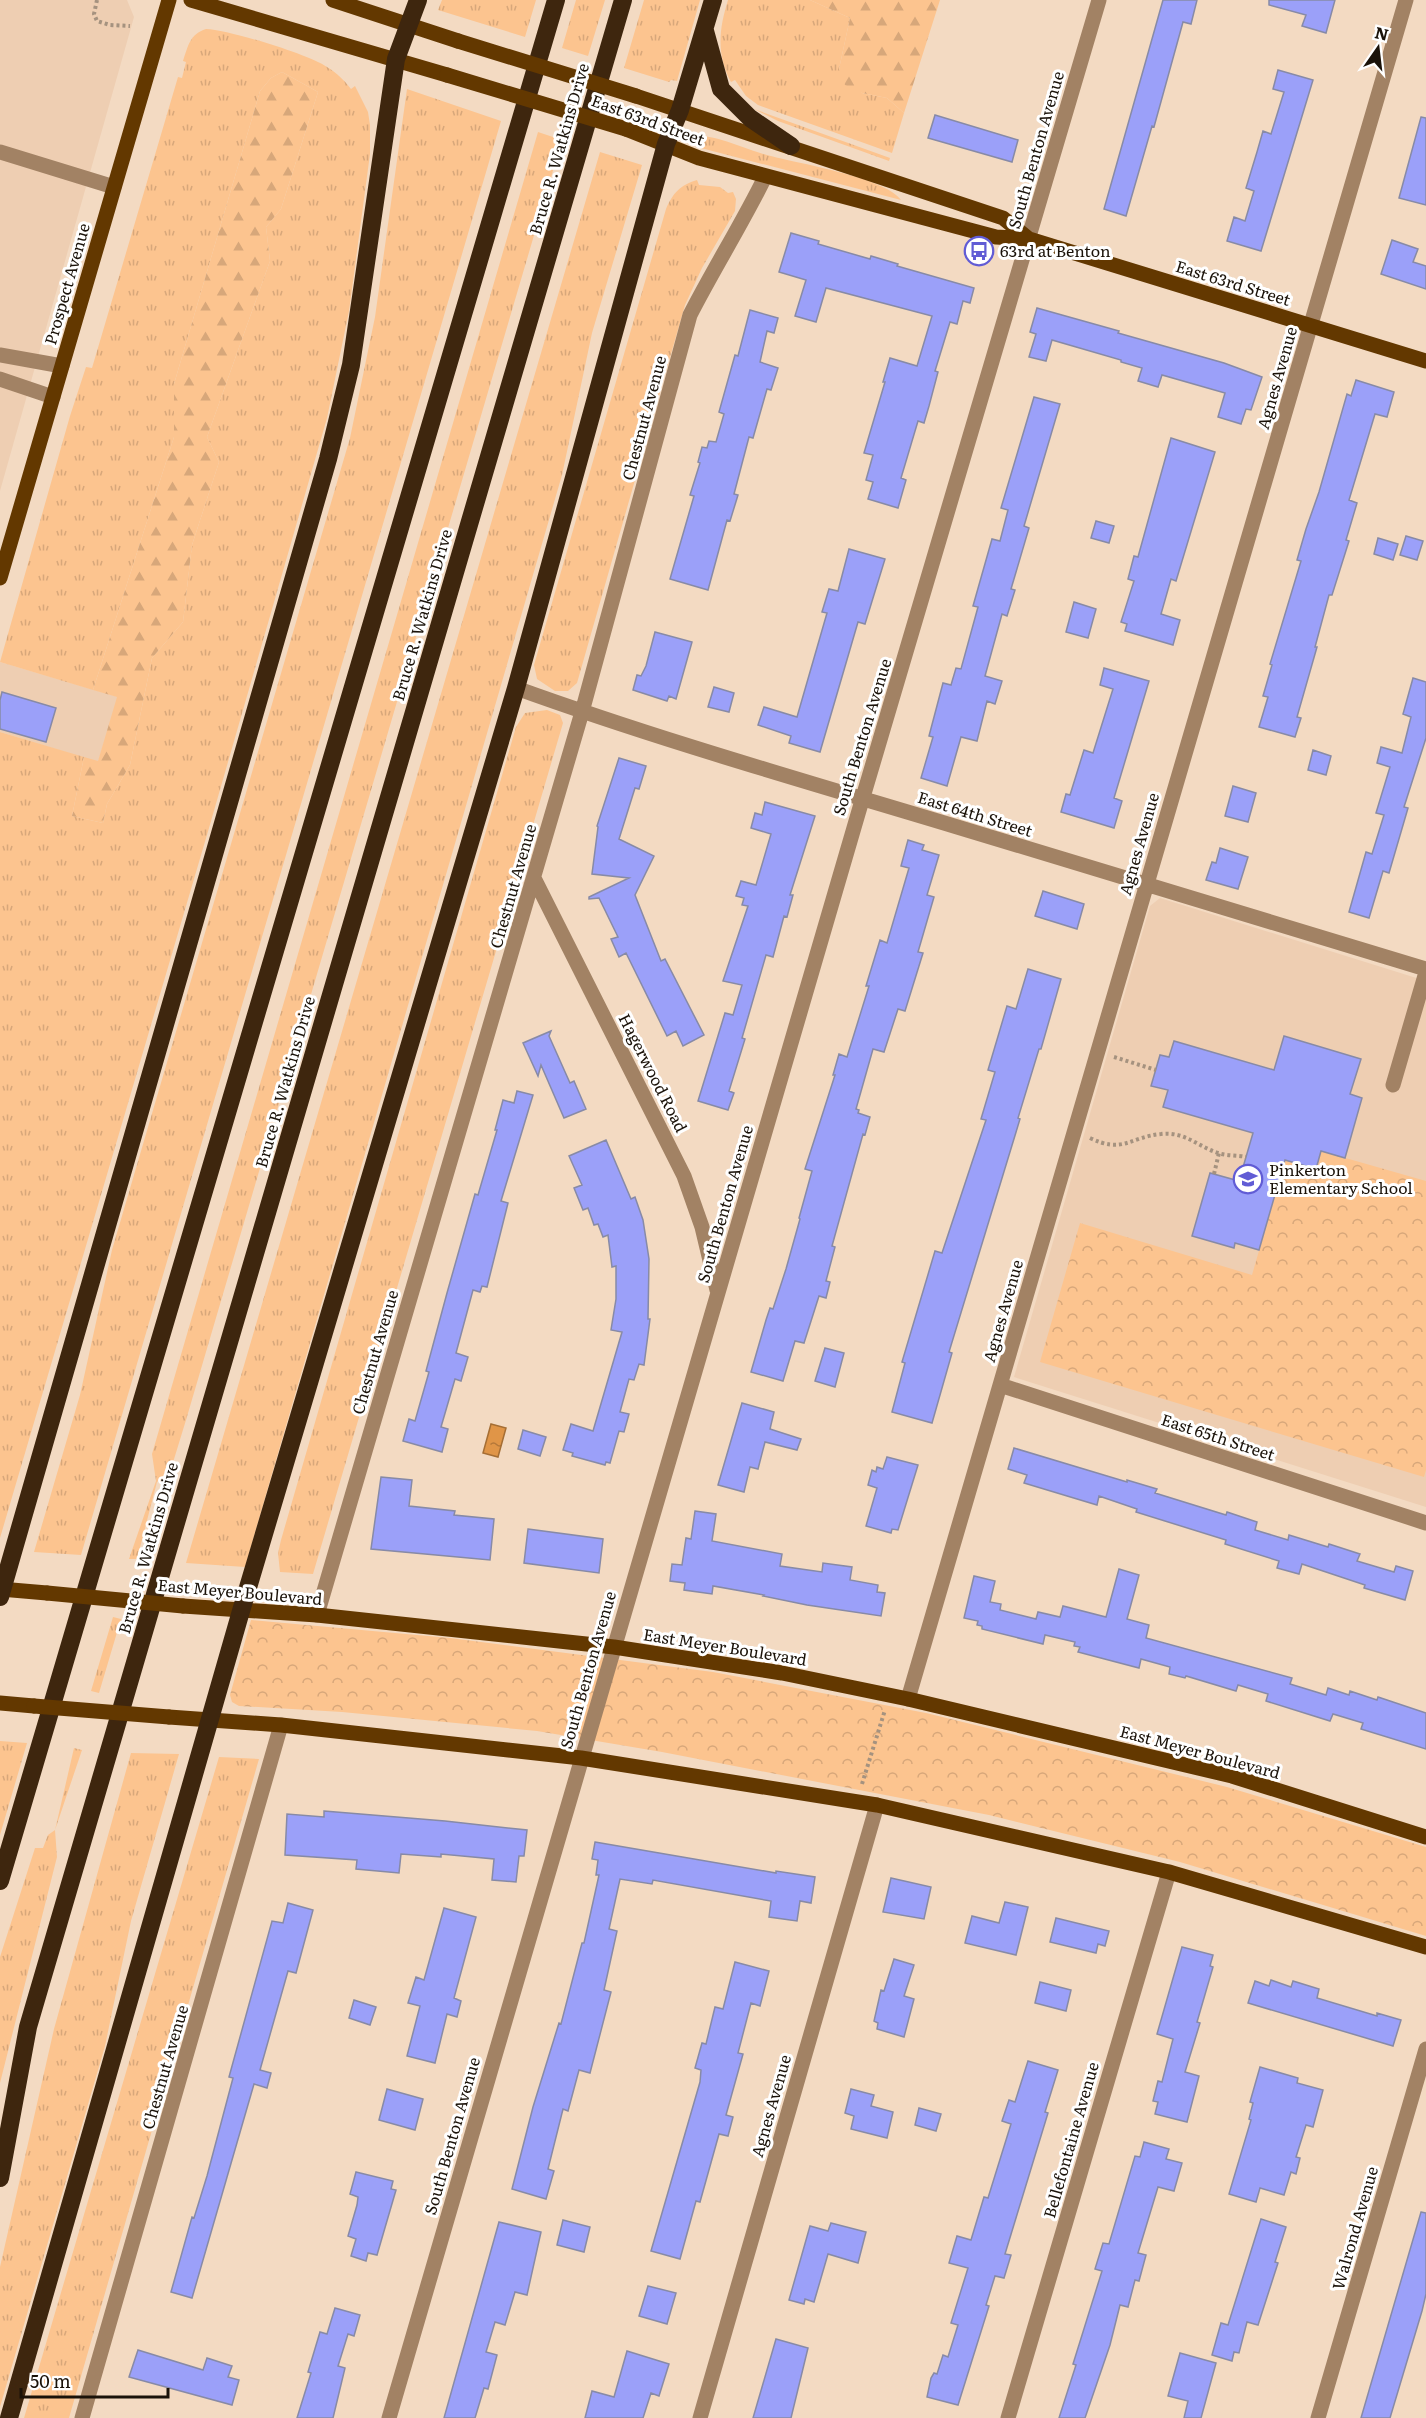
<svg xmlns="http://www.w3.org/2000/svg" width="1426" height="2418" viewBox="0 0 1426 2418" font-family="Literata,serif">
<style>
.built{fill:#eeceb2}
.grass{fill:url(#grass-tufts)}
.forest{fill:url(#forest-firs)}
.park{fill:url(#park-crowns)}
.water{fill:url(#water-ripples);stroke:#a56e34;stroke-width:1.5}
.building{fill:#9ba0f9;stroke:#878aa6;stroke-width:1.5}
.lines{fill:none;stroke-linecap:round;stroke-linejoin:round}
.path{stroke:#a5927f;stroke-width:4;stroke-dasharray:3 3;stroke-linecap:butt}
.minor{stroke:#a28264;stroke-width:15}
.major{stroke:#633800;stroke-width:15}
.highway{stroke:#3e260e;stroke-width:18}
.major-bridge{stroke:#633800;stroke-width:15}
.labels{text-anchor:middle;stroke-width:6;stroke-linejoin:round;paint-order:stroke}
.street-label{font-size:16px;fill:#1a1209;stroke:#fff}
.poi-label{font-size:16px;fill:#1a1209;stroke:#fff;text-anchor:start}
</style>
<defs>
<pattern id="grass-tufts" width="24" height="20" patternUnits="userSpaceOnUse" patternTransform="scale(1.5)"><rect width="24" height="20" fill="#fcc48f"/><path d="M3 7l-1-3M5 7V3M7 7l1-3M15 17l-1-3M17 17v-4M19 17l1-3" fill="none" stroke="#d7a77a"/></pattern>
<pattern id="forest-firs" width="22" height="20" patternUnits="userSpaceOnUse" patternTransform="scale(1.5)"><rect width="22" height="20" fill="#fcc48f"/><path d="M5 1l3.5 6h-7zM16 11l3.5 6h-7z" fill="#d7a77a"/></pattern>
<pattern id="park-crowns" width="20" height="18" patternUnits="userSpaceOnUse" patternTransform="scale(1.5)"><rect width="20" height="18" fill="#fcc48f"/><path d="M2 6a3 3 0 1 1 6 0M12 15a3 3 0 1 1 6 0" fill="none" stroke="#d7a77a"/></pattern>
<pattern id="water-ripples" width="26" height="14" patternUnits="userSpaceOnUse" patternTransform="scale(1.5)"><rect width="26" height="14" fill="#e09547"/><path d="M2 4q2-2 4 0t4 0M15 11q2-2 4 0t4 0" fill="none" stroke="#b57839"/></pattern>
</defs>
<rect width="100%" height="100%" fill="#f3dac2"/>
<path class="built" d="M0,0H127L134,17L0,491Z
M0,662L118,697L98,762L0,732Z
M1160,898L1426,981V1507L1014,1377L1150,906Z"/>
<path class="grass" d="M442,0H536L525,37L438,10Z
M576,0H605L588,56L562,48Z
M644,0H700L677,81L671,80L669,82L624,68Z
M728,0H810L850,18L839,69L862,93L887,98L904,113L892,153L758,105L746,96L735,80L731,82C716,54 719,29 728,0Z
M206,29C229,30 308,54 327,67C337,73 344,80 351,89L355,86L368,112L370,125V154L349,311L327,418L209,828L0,1538V732L84,757L72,816L103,823L107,804L130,765L152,658L183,622L192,545L219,462L207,437L270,261L266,227L281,209L318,92L282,72L271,78L260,91L174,384V437L93,690L0,662L70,416L86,367L92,368L178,77L182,78L186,62L183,61C188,46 190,34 206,29Z
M407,89L501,121L81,1555L34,1552L80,1395L112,1250L350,438L375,317Z
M754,109L890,158L889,161L778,121Z
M538,132L562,140L186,1420L171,1469L157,1482L137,1559H129L156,1481L152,1454Z
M700,136C718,136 748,150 767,155C795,163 885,177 901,200L701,148L698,144Z
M600,152L642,165L592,333L562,475L245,1567L186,1563Z
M697,180L699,185L720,187L728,193L733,192L736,199L735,211L702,268L685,305L577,683L568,691H555L537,679L534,665L666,209C673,193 680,185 697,180Z
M547,710L560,715L563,723L313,1574L280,1572L278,1553L281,1540L516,727L525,713Z
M113,1617L121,1619L99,1693L91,1691Z
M0,1741L27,1743L0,1835Z
M74,1748L82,1750L55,1830L57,1857L0,2083V1957L35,1848H43L48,1835L55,1830Z
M131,1753L179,1754L131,1921L105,2046L0,2407V2267L54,2029Z
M219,1757L259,1759L69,2418H24Z"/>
<path class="forest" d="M810,0H940L904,113L887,98L862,93L845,85L839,69L850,18Z
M282,72L318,92L281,209L266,227L270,261L207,437L219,462L192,545L183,622L152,658L130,765L107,804L103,823L72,816L84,757L98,761L117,697L93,690L174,437V384L260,91L271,78Z"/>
<path class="park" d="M1321,1151L1426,1181V1470L1424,1477L1040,1362L1080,1223L1252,1275L1285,1160L1316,1169Z
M251,1620L450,1638L713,1672L926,1713L1227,1787L1426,1847V1936L1180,1862L989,1815L662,1752L537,1731L342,1712L239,1706L232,1702L230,1695Z"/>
<path class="water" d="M491,1424L506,1428L498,1457L483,1453Z"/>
<path class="building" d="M1163,0H1197L1191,24L1183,22L1154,127L1152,126L1126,216L1104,209Z
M1269,0H1335L1326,33L1302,26L1306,15L1269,5Z
M1278,70L1313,80L1261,251L1227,241L1234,217L1245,221L1254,191L1246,188L1257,152L1263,131L1271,134L1284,92L1273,89Z
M935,115L1018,140L1012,162L928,138Z
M1421,117L1426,118V205L1399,198Z
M791,233L819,241L818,244L870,259L871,256L898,264L897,266L974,288L970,303L963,301L957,324L950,322L935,371L938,372L929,406L924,423L918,421L901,478L906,480L898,508L868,499L873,482L866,480L873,455L864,453L885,382H883L890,358L917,366L932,316L826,288L816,322L795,316L806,280L779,272Z
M1392,240L1418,249L1413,262L1426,266V289L1381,274Z
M1037,308L1119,331L1118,333L1224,363L1262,377L1251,410L1246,409L1241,424L1218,417L1225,393L1162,375L1158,387L1138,381L1142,368L1121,362V360L1052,340L1046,361L1029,357L1036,334L1030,332Z
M750,310L778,318L774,333L767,331L760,362L778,368L771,390L767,389L753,438L749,437L734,494L738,495L730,521L727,520L708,590L670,579L694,496L690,495L700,463L698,462L702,447L707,448L709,441L716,442L724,414L719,412L735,355L738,356Z
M1356,380L1394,392L1387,417L1375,414L1349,500L1357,503L1346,540L1349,541L1332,595H1329L1315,647H1317L1297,717L1301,718L1295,737L1259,727L1268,697L1263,696L1272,665L1270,664L1301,561L1297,560L1306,529L1319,492L1347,394L1351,396Z
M1034,397L1060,404L1024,526L1029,528L1011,589L1015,590L1007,616L1002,614L985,676L1002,681L995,704L987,701L977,741L961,737L947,786L921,778L933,737L929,736L943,683L951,685L956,668L961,669L978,607L973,606L992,539L1000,541L1008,510L1001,508Z
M1171,438L1215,452L1176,581L1171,579L1161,614L1180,620L1173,645L1125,631L1127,624L1121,622L1134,581L1128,579L1134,556L1138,557Z
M1096,521L1114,526L1109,543L1091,538Z
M1406,536L1423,541L1417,560L1400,555Z
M1378,538L1398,544L1393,560L1374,554Z
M849,549L885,559L865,624L858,622L820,752L789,743L791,736L758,725L764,707L797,717L827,613L822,612L829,589L838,591Z
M1074,602L1096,609L1088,638L1066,632Z
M655,632L692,642L676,699L669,696L667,701L633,690L637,675L641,676L646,666Z
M1104,668L1149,681L1114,798L1122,801L1114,828L1061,812L1066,794L1070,795L1084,750L1093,753L1113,689L1100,685Z
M1413,678L1426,682V738L1404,807L1408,808L1389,873L1383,871L1369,918L1349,912L1366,852L1372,854L1384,815L1376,813L1390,767L1377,763L1381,747L1402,753L1411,717L1403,714Z
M714,687L734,693L729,712L708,707Z
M2,692L56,708L46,742L0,729V700Z
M1313,750L1331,756L1326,775L1308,770Z
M619,758L646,766L639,789L635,788L619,839L654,856L635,895L661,961L665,959L704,1035L683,1046L676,1031L667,1036L626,953L619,957L611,939L618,937L599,898L589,899V897L629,878L592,874L598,827L597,826Z
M1233,786L1256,793L1248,822L1225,816Z
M765,802L815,816L790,895H793L787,917L784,916L773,957L766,955L742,1038L745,1039L729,1091L734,1093L728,1110L698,1101L725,1013L733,1015L742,985L723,981L748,906L742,905L744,898L736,896L741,881L756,885L771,834L751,828L755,813L762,815Z
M908,840L924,845L922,850L939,855L927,895L934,897L918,952L923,953L905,1011L898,1009L884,1052L873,1049L856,1109L859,1110L858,1113L870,1117L865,1135L863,1134L832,1246L835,1247L826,1281L830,1282L826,1298L819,1296L804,1343L795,1341L783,1381L751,1372L766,1320L770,1308L773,1309L786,1269L800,1219L799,1218L812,1171L805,1169L835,1075H833L839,1054L847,1057L869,986H866L880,940L887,943L909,868L901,866Z
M1220,848L1248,857L1238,889L1206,880L1212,862L1216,863Z
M1043,891L1084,904L1077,929L1035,916Z
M1028,969L1061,979L1041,1049H1039L1018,1118L1020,1119L949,1352L952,1353L932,1423L892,1412L905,1363L902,1362L935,1251L942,1253L986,1120L981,1119L995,1072L988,1070L1007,1006L1016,1009Z
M551,1031L549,1036L570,1083L574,1081L586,1109L564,1118L541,1065L538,1076L523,1043Z
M1284,1036L1361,1059L1350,1094L1362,1098L1345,1158L1321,1151L1316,1169L1285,1160L1259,1250L1235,1243L1234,1248L1192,1236L1210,1173L1239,1181L1253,1133L1163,1107L1168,1090L1151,1086L1160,1055L1169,1057L1174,1041L1274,1070Z
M517,1091L533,1095L501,1201L508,1203L487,1287L482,1286L480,1292L473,1290L456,1353L468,1357L461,1381L455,1379L441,1427L448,1429L442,1452L403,1441L409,1419L415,1421L429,1372L426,1371L447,1293L475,1194L478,1195L497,1130H495L503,1100L514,1103Z
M606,1140L631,1199L635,1197L643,1220L649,1259L648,1319H650L644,1365L639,1364L634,1380L629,1379L620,1412L629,1414L624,1432L619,1431L610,1463L606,1462L605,1465L572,1456L573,1453L563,1450L571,1424L593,1431L622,1332L611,1330L616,1299V1266L612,1267L608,1235L603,1237L598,1224L594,1225L588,1208L583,1210L574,1188L582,1185L569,1156Z
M825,1348L844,1353L835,1387L815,1381Z
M742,1403L774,1412L770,1429L801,1439L797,1450L765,1442L758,1469L750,1467L744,1492L718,1485Z
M523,1430L546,1437L540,1456L518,1449Z
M1014,1448L1127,1482V1480L1157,1489L1155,1493L1226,1515L1227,1512L1257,1522L1255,1530L1288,1540L1289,1535L1328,1547L1329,1544L1360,1554L1357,1561L1394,1572L1396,1566L1413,1571L1405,1600L1364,1588L1365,1585L1302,1564L1299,1574L1277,1568L1279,1561L1225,1544L1226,1540L1136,1512L1137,1509L1099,1496L1097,1505L1024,1483L1027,1475L1008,1469Z
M887,1457L918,1465L898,1530L892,1529L891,1533L866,1526L877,1488L868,1485L872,1470L876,1472L877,1467L883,1469Z
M381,1477L412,1480L409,1506L455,1511L454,1515L494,1519L490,1560L371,1549Z
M695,1511L716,1514L712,1541L782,1554L780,1566L822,1572L823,1563L852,1567L850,1580L878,1585L877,1592L885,1593L881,1616L807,1605L763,1596L764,1595L713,1586L712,1594L684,1590L685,1583L670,1581L672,1564L682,1565L686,1538L691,1539Z
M528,1529L603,1539L599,1573L524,1563Z
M1119,1569L1139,1575L1127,1619L1149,1625L1146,1638L1292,1678L1290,1684L1326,1695L1328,1688L1349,1695L1350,1691L1377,1700L1378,1697L1426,1713V1749L1361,1729L1363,1723L1333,1714L1330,1721L1266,1701L1268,1694L1238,1685L1236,1691L1186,1676L1185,1678L1169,1674L1170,1667L1141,1659L1139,1668L1097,1657L1078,1652L1080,1647L1074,1646L1075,1642L1045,1635L1043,1644L982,1629V1626L977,1625L978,1621L964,1618L974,1576L995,1581L990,1602L1001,1604L1000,1610L1036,1619L1038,1612L1060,1617L1063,1606L1106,1617Z
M324,1811L445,1821L527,1830L524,1856H519L516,1882L492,1880L494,1859L441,1854V1857L401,1854L399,1873L356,1869L357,1860L285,1855L287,1814L324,1817Z
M595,1842L776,1873V1871L815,1877L811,1903L800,1901L797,1921L769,1917L771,1901L653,1880L652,1884L620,1879L609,1929L617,1931L604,1990L611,1992L590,2073L579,2070L568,2111L563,2109L548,2169L554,2171L546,2199L512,2189L533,2107L559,2023L561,2024L582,1943H584L599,1875H596L598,1860L592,1859Z
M891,1878L931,1887L924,1919L883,1912Z
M1005,1902L1028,1907L1016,1955L965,1943L972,1916L999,1923Z
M288,1903L313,1910L296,1973L288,1971L260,2070L271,2073L267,2088L254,2084L192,2298L171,2292L192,2217L194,2218L207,2176L233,2078L229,2077L272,1921L283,1923Z
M444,1908L476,1917L454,1998L461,2001L457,2017L447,2014L435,2063L407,2056L420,2006L408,2003L416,1977L424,1980Z
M1056,1918L1109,1931L1105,1946L1098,1944L1096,1953L1050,1942Z
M1182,1947L1213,1955L1210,1966L1213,1967L1197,2022L1200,2023L1185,2072L1199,2076L1187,2122L1155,2114L1158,2102L1153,2101L1158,2081L1162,2082L1173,2039L1157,2034Z
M894,1959L914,1965L904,1996L914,1999L904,2037L877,2029L878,2023L874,2021L881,1990L884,1991Z
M735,1962L769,1971L760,2006L751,2003L738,2053L743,2054L726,2115L733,2117L728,2136L719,2134L700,2202L696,2201L680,2259L651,2251L700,2082L701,2070L695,2068L702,2043L706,2044L715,2007L723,2009Z
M1271,1980L1291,1987L1293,1981L1319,1989L1317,1998L1377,2016V2013L1401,2020L1393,2046L1248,2003L1255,1981L1269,1986Z
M1040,1982L1071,1990L1066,2011L1035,2003Z
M354,2000L376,2007L370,2025L349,2018Z
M1028,2061L1058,2070L1045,2112L1048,2113L1005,2254L1011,2255L1004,2278L995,2276L986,2305L989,2306L958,2405L927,2397L931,2378L934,2373L937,2374L943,2355L948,2357L958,2325L951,2323L968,2268L949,2263L957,2236L971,2240L984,2197L988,2198L1011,2124L1002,2121L1009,2100L1015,2102Z
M1260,2067L1298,2078L1297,2083L1323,2090L1313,2127L1306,2125L1296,2157L1300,2158L1296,2174L1291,2172L1284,2195L1260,2188L1256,2202L1229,2194L1251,2120L1249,2119L1253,2103L1250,2102Z
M387,2089L423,2099L415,2130L379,2120Z
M851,2089L874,2095L871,2106L893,2112L887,2138L851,2129L854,2116L845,2113Z
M919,2108L941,2114L936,2131L915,2125Z
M1144,2142L1169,2149L1166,2159L1182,2163L1174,2191L1158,2187L1138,2253L1146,2255L1139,2281L1135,2280L1128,2307L1120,2305L1110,2345L1085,2418H1059L1076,2365L1073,2364L1102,2271L1095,2269L1103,2243L1109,2244L1135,2156L1140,2157Z
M356,2172L393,2181L391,2189L396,2190L377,2255L368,2253L366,2261L351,2256L356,2239L348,2236L357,2205L358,2197L350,2194Z
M1421,2212L1426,2213V2294L1422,2311L1390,2418H1361Z
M1261,2219L1286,2227L1275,2262L1278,2263L1258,2325L1247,2322L1239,2353L1234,2352L1232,2361L1212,2355L1221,2323L1228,2325Z
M563,2220L590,2227L584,2252L557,2245Z
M499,2222L541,2232L527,2295L515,2292L505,2325L495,2322L486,2352L497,2355L488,2389L484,2388L475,2418H444Z
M831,2223L866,2232L858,2263L828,2254L814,2302L805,2299L804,2304L789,2300L810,2226L828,2231Z
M648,2286L676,2293L667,2324L639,2316Z
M335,2308L360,2315L354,2336L348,2334L338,2366L345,2368L333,2418H297L311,2373L308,2372L320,2332L327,2334Z
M776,2339L808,2348L791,2418H753Z
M138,2350L203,2370L207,2358L232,2366L228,2377L239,2380L232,2405L129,2377Z
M627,2351L669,2364L659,2396L651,2393L643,2418H585L592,2391L614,2397Z
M1180,2353L1216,2363L1201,2418H1184L1188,2401L1168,2396Z"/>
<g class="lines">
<path class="path" d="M97,0L94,14L97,21L110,25L130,26
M1114,1057L1156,1070
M1090,1138C1123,1154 1130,1137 1161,1134C1184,1131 1199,1147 1218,1153C1227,1156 1238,1155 1246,1157
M1214,1174L1219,1153
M862,1784L885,1710"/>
<path class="minor" d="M0,152L114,187
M0,355L62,366
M0,379L53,397
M516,688C660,740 808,782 954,826C1112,873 1269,921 1426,969
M534,878L684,1176L702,1227L717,1290
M1393,1085L1426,972
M1000,1385L1426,1523
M317,1615L582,712L690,315C714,268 742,224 765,177
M908,1699L1406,0
M82,2418L281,1725
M389,2418L858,814L1099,0
M700,2418L877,1805
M1008,2418L1169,1872
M1318,2418L1426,2049"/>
<path class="major" d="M191,0L447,75
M333,0L458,41
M636,96L1003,218L1029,239
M626,129L699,158L996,237L1029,239L1426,361
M0,578L169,0
M0,1589L47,1593
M183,1606L317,1615L614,1647L782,1673L908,1699L1232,1776L1426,1837
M0,1703L34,1706
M169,1717L281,1725L581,1758L877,1805L1169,1872L1426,1947"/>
<path class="highway" d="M705,31L721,89L750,118L791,146
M0,1597L328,459L351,365L396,59L418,0
M0,1881L556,0
M0,2178L28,2027L623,0
M9,2418L241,1611L516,688L666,144L680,110L713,0"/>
<path class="major-bridge" d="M458,41L636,96
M447,75L626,129
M47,1593L183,1606
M34,1706L169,1717"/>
</g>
<defs>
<g id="bus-ring" transform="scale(1.5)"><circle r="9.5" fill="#fff" stroke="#615cd5" stroke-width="1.5"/><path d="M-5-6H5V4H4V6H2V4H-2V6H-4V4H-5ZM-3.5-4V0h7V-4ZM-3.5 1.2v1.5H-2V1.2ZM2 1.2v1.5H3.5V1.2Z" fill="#615cd5"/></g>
<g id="school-ring" transform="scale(1.5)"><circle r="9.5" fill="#fff" stroke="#615cd5" stroke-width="1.5"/><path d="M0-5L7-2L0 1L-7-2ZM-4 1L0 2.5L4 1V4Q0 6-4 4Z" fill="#615cd5"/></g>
</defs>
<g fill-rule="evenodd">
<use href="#bus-ring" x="979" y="251"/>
<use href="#school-ring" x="1248" y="1179"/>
</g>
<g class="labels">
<g class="street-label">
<text transform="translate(648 120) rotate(20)" y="6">East 63rd Street</text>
<text transform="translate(559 149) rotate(-74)" y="6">Bruce R. Watkins Drive</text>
<text transform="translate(1036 150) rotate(-74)" y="6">South Benton Avenue</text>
<text transform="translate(1233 283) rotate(17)" y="6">East 63rd Street</text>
<text transform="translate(67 284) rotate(-74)" y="6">Prospect Avenue</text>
<text transform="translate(1277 378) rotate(-74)" y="6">Agnes Avenue</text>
<text transform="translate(644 418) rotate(-75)" y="6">Chestnut Avenue</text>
<text transform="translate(422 615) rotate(-74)" y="6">Bruce R. Watkins Drive</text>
<text transform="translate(862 737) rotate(-73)" y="6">South Benton Avenue</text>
<text transform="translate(975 814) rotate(17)" y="6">East 64th Street</text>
<text transform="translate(1139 844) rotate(-74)" y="6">Agnes Avenue</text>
<text transform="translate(513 886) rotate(-74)" y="6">Chestnut Avenue</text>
<text transform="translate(653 1073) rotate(63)" y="6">Hagerwood Road</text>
<text transform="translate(285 1082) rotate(-74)" y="6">Bruce R. Watkins Drive</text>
<text transform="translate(725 1204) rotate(-74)" y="6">South Benton Avenue</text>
<text transform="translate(1003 1311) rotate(-74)" y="6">Agnes Avenue</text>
<text transform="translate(375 1352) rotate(-74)" y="6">Chestnut Avenue</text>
<text transform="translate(1218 1437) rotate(18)" y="6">East 65th Street</text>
<text transform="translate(148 1548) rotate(-74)" y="6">Bruce R. Watkins Drive</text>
<text transform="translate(240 1592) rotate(5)" y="6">East Meyer Boulevard</text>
<text transform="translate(725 1647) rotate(9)" y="6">East Meyer Boulevard</text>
<text transform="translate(588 1670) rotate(-74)" y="6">South Benton Avenue</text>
<text transform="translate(1200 1752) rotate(15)" y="6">East Meyer Boulevard</text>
<text transform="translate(165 2067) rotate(-74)" y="6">Chestnut Avenue</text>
<text transform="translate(771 2106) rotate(-74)" y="6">Agnes Avenue</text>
<text transform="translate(452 2136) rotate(-74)" y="6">South Benton Avenue</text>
<text transform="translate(1071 2140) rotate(-74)" y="6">Bellefontaine Avenue</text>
<text transform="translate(1355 2228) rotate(-74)" y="6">Walrond Avenue</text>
</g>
<g class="poi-label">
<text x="1000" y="257">63rd at Benton</text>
<text x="1269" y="1176">Pinkerton<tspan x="1269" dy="18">Elementary School</tspan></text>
</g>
</g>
<g transform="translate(1378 48) rotate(14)" stroke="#ffffff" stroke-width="4.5" paint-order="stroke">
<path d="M0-4.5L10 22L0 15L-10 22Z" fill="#1a1209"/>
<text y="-9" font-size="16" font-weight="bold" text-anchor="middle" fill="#1a1209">N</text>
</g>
<path d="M21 2388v9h147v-9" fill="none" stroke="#1a1209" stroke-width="3"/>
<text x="30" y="2388" font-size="18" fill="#1a1209" stroke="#ffffff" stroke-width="4.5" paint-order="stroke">50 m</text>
</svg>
